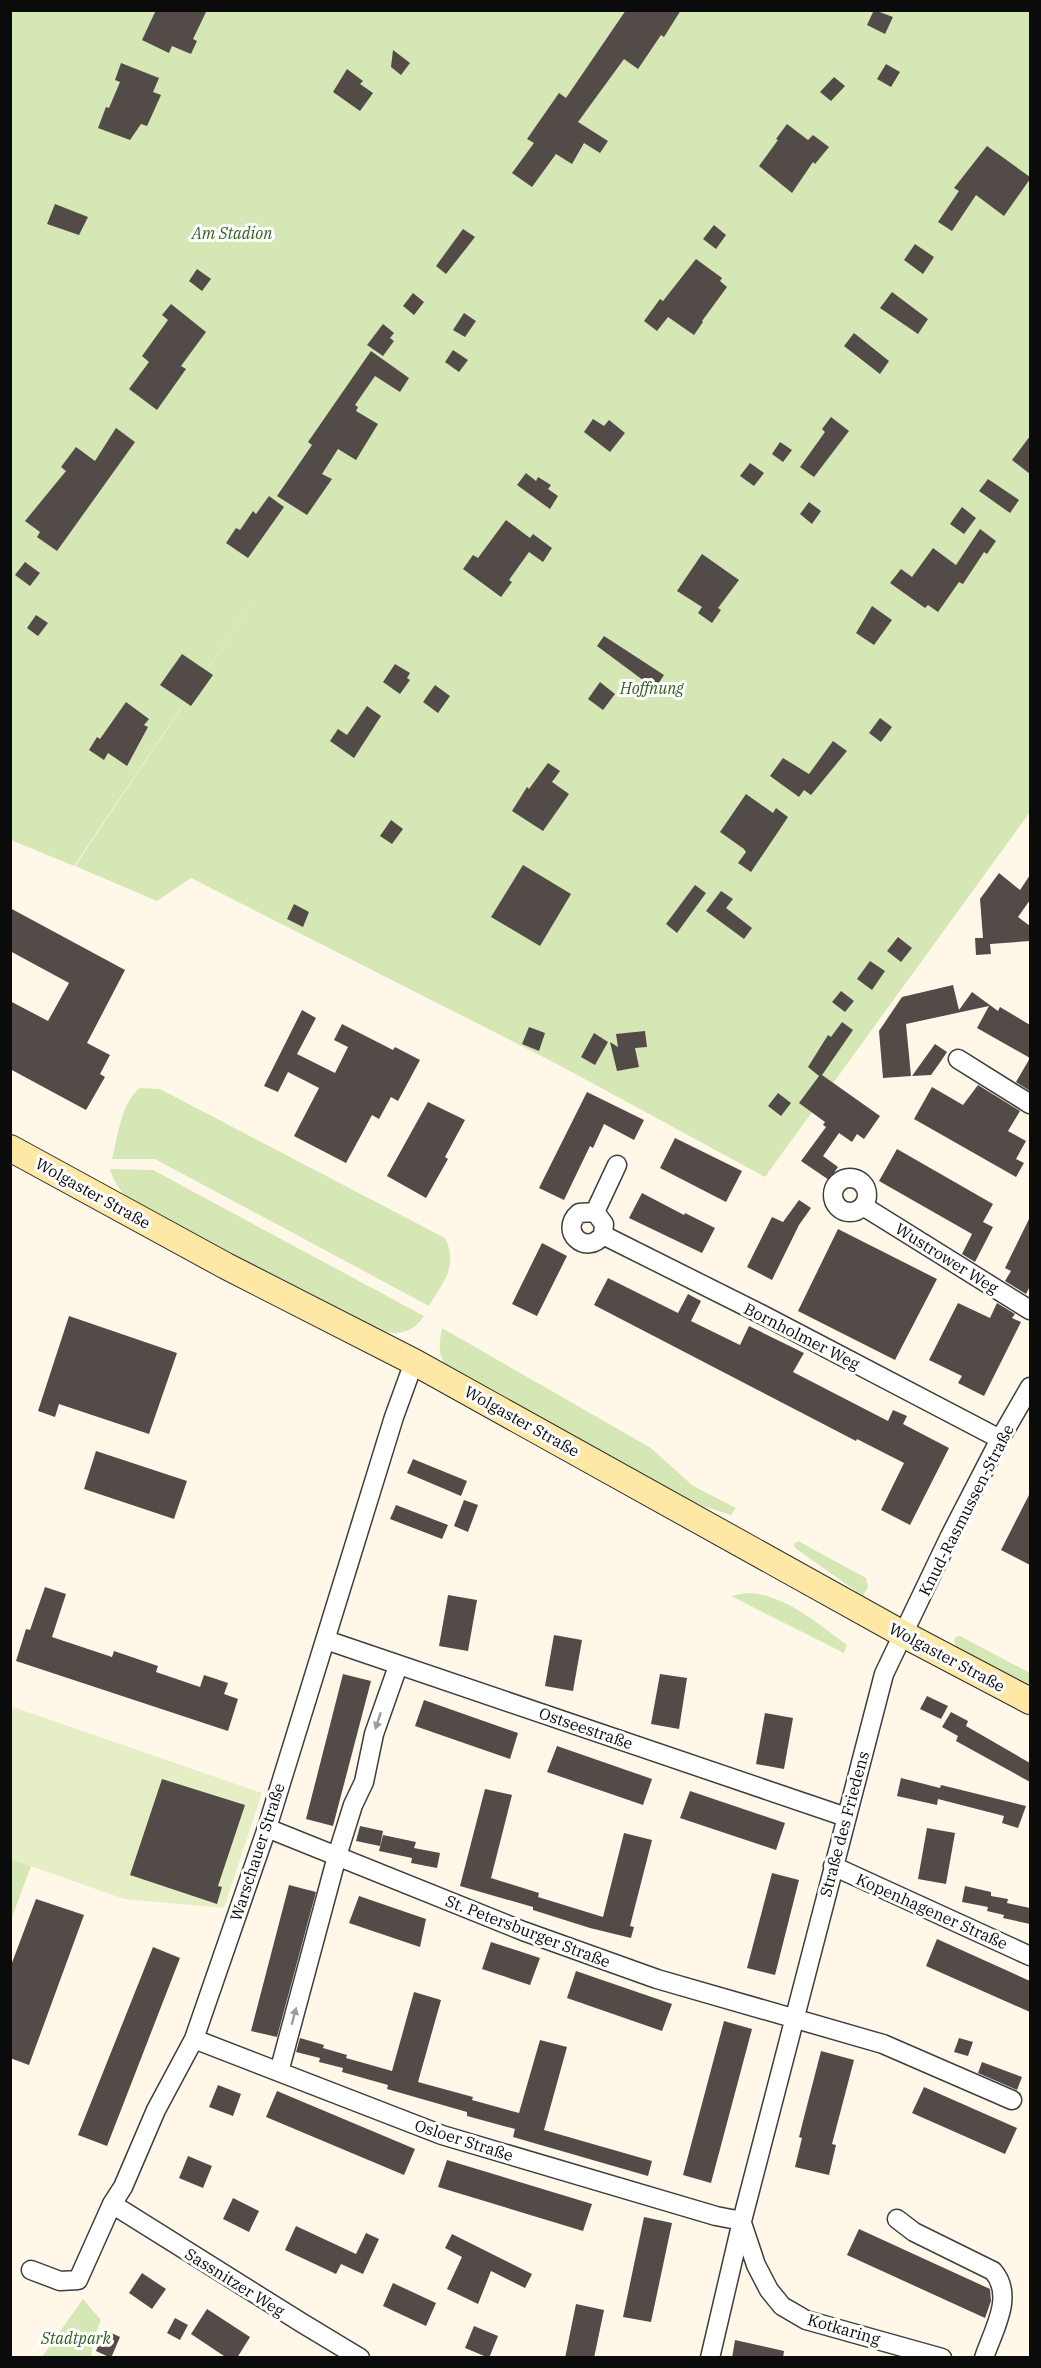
<svg xmlns="http://www.w3.org/2000/svg" width="1041" height="2368" viewBox="0 0 1041 2368" font-family="'IBM Plex Serif',serif">
<style>
.green{fill:#d5e7b5}
.pitch{fill:#e6eec6}
.building{fill:#534b48}
.lines{fill:none;stroke-linecap:round;stroke-linejoin:round}
.street-casing{stroke:#3e3e3e;stroke-width:21}
.secondary-casing{stroke:#2d2d2d;stroke-width:28}
.street{stroke:#fff;stroke-width:18}
.secondary{stroke:#fde8a6;stroke-width:26}
.oneway{fill:#9d9d9d}
.labels{text-anchor:middle;stroke-width:6;stroke-linejoin:round;paint-order:stroke}
.park-label{font-size:16px;font-style:italic;fill:#34601e;stroke:#fff}
.street-label{font-size:16px;fill:#0b0b0b;stroke:#fff}
</style>
<rect width="100%" height="100%" fill="#fff8e9"/>
<path class="green" d="M10,11H1030V812L765,1177L557,1064L191,878L157,901L75,866L264,585L74,866L11,840Z
M140,1088L160,1089L445,1238C459,1266 443,1282 429,1306L155,1159H112C118,1137 121,1102 140,1088Z
M110,1169L153,1170L424,1316C411,1336 394,1335 373,1329L140,1206C124,1196 116,1188 110,1169Z
M442,1328L651,1448L693,1486L736,1508L731,1515L680,1499L449,1369C437,1356 439,1345 442,1328Z
M798,1541L866,1578L868,1587L863,1596L795,1548L794,1544Z
M746,1593C784,1593 818,1624 847,1645L844,1653L731,1596Z
M960,1636L1030,1673V1687L956,1646L954,1642L955,1637Z
M11,1859L31,1866L11,1920Z
M83,2299L101,2320L93,2341L91,2357H42Z"/>
<path class="pitch" d="M10,1706L262,1793L224,1908L124,1899L11,1859Z"/>
<path class="building" d="M156,10H207L193,39L197,41L191,54L172,46L169,53L142,40Z
M626,10H681L664,37L661,35L638,69L624,59L578,122L608,141L600,153L584,143L572,164L556,154L532,187L512,173L534,143L527,139L559,93L566,98Z
M874,10L893,17L885,34L867,25Z
M393,50L410,63L401,75L391,67Z
M121,63L159,78L153,92L161,95L147,126L141,124L130,140L98,128L106,107L109,108L120,82L115,80Z
M886,64L900,72L891,87L877,79Z
M347,69L363,81L360,84L373,93L360,111L333,92Z
M834,77L845,86L831,101L820,92Z
M787,124L808,140L813,135L829,147L815,164L813,162L792,193L759,166L778,140L776,139Z
M987,146L1030,177V179L1004,216L976,195L952,231L938,222L959,191L954,188Z
M55,204L88,217L79,235L47,224Z
M714,225L726,235L716,249L703,239Z
M463,229L475,237L446,274L436,266Z
M915,244L934,257L923,274L904,260Z
M696,259L722,278L720,281L727,287L702,321L703,322L694,335L668,317L657,331L644,321L660,299L663,301Z
M197,269L211,279L202,291L189,281Z
M892,292L928,319L918,334L880,308Z
M413,293L424,302L414,315L403,306Z
M171,304L206,332L181,366L186,369L157,410L129,389L149,362L142,356L168,320L162,315Z
M464,313L476,321L465,337L453,330Z
M383,324L394,333L390,338L394,341L383,356L367,345Z
M854,333L889,361L880,374L844,346Z
M453,350L468,360L459,372L445,362Z
M371,351L409,378L400,392L375,376L355,405L358,407L356,411L378,424L356,460L338,449L322,474L332,479L307,515L277,496L312,445L308,442Z
M831,417L849,431L814,477L800,467L825,432L822,429Z
M593,419L604,426L609,420L625,433L610,452L584,432Z
M116,428L135,442L57,551L37,537L40,532L25,521L66,471L61,467L76,447L95,461Z
M1030,436V474L1012,460Z
M780,442L792,450L783,462L772,454Z
M750,463L764,473L754,486L740,476Z
M526,473L536,481L538,477L551,485L548,489L558,496L550,509L517,485Z
M988,479L1019,500L1010,513L979,491Z
M269,496L284,507L248,558L226,543L236,528L240,530L253,511L256,514Z
M809,502L821,511L812,524L800,514Z
M962,507L976,518L964,534L950,524Z
M506,520L530,538L533,534L552,548L543,562L529,552L509,580L512,582L501,597L463,569L473,555L478,558Z
M980,529L996,541L987,554L984,552L963,584L959,582L938,612L928,605L925,608L890,583L901,569L912,577L933,548L956,565Z
M702,554L739,580L718,608L721,610L712,623L698,613L702,607L677,591Z
M25,562L40,573L30,586L15,575Z
M872,606L892,620L874,645L856,633Z
M36,615L48,623L38,636L27,628Z
M604,636L664,675L655,689L597,646Z
M182,654L213,675L191,706L160,685Z
M395,664L410,673L407,678L410,680L400,694L383,682Z
M600,682L615,694L603,710L588,699Z
M435,685L450,696L438,713L423,702Z
M126,702L149,719L144,725L148,727L127,766L108,753L104,760L89,750L97,737L100,739Z
M367,706L381,716L354,758L330,741L338,729L347,735Z
M880,718L892,727L881,742L869,733Z
M833,741L847,751L811,795L804,790L799,797L770,776L783,758L809,774Z
M548,763L560,771L552,782L569,794L543,831L512,811L527,787L529,789Z
M746,794L773,813L776,808L788,817L751,872L738,863L746,852L744,849L720,832Z
M391,820L403,829L392,844L380,836Z
M523,865L571,894L540,946L491,917Z
M999,873L1020,890L1030,875V900L1018,917L1030,926V941L990,944L991,954L976,955L975,938H983L980,899Z
M695,885L706,893L677,933L666,924Z
M721,891L733,899L726,908L752,928L744,939L706,911Z
M294,904L309,912L303,927L287,919Z
M10,908L125,970L87,1043L110,1055L100,1074L105,1077L86,1110L10,1069V1001L48,1021L69,983L10,951Z
M898,937L912,948L901,962L887,951Z
M870,961L885,971L872,990L857,979Z
M953,985L959,1010L972,992L998,1011L1000,1007L1030,1025V1091L1016,1082L1030,1058L977,1028L989,1006L906,1024L911,1076L883,1078L879,1031L902,997Z
M841,991L854,1001L845,1012L832,1002Z
M302,1010L316,1018L297,1054L335,1073L348,1047L334,1040L342,1024L393,1050L395,1047L420,1060L398,1101L391,1097L379,1119L372,1115L346,1163L294,1136L319,1088L288,1072L278,1092L264,1086Z
M842,1022L853,1030L822,1075L880,1116L864,1139L857,1134L852,1142L839,1133L823,1156L838,1167L829,1180L801,1161L826,1127L823,1125L825,1122L799,1103L819,1076L808,1067L828,1035L831,1037Z
M529,1027L545,1033L539,1051L522,1044Z
M645,1031L647,1047L635,1048L639,1067L617,1071L610,1042L618,1047L616,1034Z
M594,1033L608,1042L595,1065L581,1057Z
M935,1044L947,1052L941,1061L931,1075L912,1076Z
M978,1085L1020,1111L1008,1131L1026,1141L1016,1159L1024,1163L1016,1177L914,1119L932,1087L963,1105Z
M587,1092L644,1120L634,1140L604,1124L593,1148L590,1146L564,1200L539,1188Z
M778,1093L791,1103L781,1116L768,1106Z
M428,1102L465,1120L445,1157L448,1159L426,1198L387,1176Z
M675,1138L742,1171L726,1202L660,1168Z
M897,1149L993,1204L983,1222L993,1227L975,1262L962,1254L972,1234L879,1181Z
M642,1193L684,1215L685,1213L715,1228L702,1253L629,1218Z
M799,1200L811,1208L799,1225L772,1280L747,1267L772,1217L783,1222Z
M1030,1217V1286L1026,1294L1005,1281L1011,1271L1005,1268Z
M838,1229L937,1279L895,1360L798,1311Z
M542,1243L567,1256L537,1316L512,1304Z
M608,1278L678,1313L688,1294L701,1301L691,1321L740,1345L749,1326L804,1353L793,1372L888,1421L893,1410L907,1416L903,1424L949,1448L910,1525L881,1510L904,1463L857,1439L856,1441L594,1305Z
M958,1303L990,1318L997,1303L1015,1314L1012,1318L1021,1322L984,1396L958,1383L962,1376L929,1360Z
M69,1316L177,1353L149,1434L59,1404L55,1417L38,1411Z
M96,1451L187,1481L174,1519L84,1489Z
M413,1459L467,1481L461,1496L407,1473Z
M1030,1493V1565L1001,1550Z
M464,1500L478,1505L468,1532L454,1526Z
M396,1505L448,1525L442,1539L390,1519Z
M45,1587L66,1594L52,1637L112,1657L114,1651L158,1666L156,1672L200,1687L204,1675L228,1683L224,1694L238,1699L228,1731L16,1661L26,1629L30,1630Z
M448,1595L477,1600L468,1651L439,1646Z
M554,1635L582,1640L573,1691L545,1686Z
M343,1674L371,1681L333,1826L306,1819Z
M660,1674L687,1678L679,1729L651,1724Z
M927,1696L948,1706L941,1719L920,1709Z
M424,1700L518,1733L510,1759L415,1726Z
M951,1712L968,1721L966,1726L1030,1763V1782L956,1741L958,1736L942,1727Z
M765,1713L793,1718L784,1769L756,1764Z
M557,1746L652,1779L643,1805L547,1772Z
M901,1778L940,1788L941,1785L1026,1806L1018,1828L1002,1823L1004,1816L938,1799L937,1805L897,1796Z
M162,1779L245,1805L218,1886L222,1887L217,1904L130,1875Z
M485,1789L512,1795L491,1878L539,1893L538,1897L603,1917L624,1833L652,1840L630,1926L634,1927L631,1938L590,1928L533,1910V1907L460,1886Z
M690,1791L785,1823L776,1850L680,1818Z
M360,1826L383,1831L380,1846L356,1841Z
M927,1828L955,1833L946,1884L918,1879Z
M383,1835L416,1842L414,1848L440,1853L437,1868L411,1863L412,1858L379,1851Z
M772,1873L799,1880L775,1975L747,1968Z
M289,1885L316,1892L277,2037L251,2031Z
M965,1886L991,1892V1896L1008,1899L1007,1903L1030,1908V1924L1003,1918L1004,1915L987,1911L988,1907L962,1902Z
M359,1896L426,1919L420,1947L349,1923Z
M36,1899L84,1915L29,2065L10,2058V1968Z
M937,1939L1030,1981V2012L926,1966Z
M491,1942L540,1958L530,1985L482,1969Z
M153,1947L180,1958L107,2146L78,2135Z
M576,1971L672,2004L662,2031L567,1998Z
M414,1992L441,2000L418,2082L473,2097L472,2100L519,2113L540,2040L567,2047L544,2130L652,2161L648,2176L513,2137L515,2129L467,2116V2112L387,2089L388,2085L342,2072L343,2068L319,2062L320,2058L296,2052L300,2038L324,2045L323,2048L347,2055L346,2058L392,2071Z
M724,2021L752,2029L711,2183L683,2175Z
M959,2038L973,2042L968,2056L954,2052Z
M821,2051L854,2060L832,2144L836,2145L829,2175L795,2167L802,2138L799,2137Z
M982,2062L1022,2077L1017,2090L978,2073Z
M218,2085L241,2094L233,2116L209,2107Z
M924,2087L1017,2128L1005,2154L912,2113Z
M277,2091L415,2149L404,2175L266,2117Z
M188,2156L212,2166L203,2188L179,2178Z
M447,2160L592,2204L583,2231L438,2187Z
M233,2198L259,2211L249,2232L223,2219Z
M644,2217L672,2223L651,2322L623,2317Z
M296,2226L356,2254L366,2233L379,2239L363,2274L341,2264L336,2274L285,2250Z
M859,2229L990,2289L991,2301L985,2318L847,2255Z
M452,2234L532,2274L525,2288L491,2271L478,2304L447,2289L462,2257L445,2248Z
M142,2273L166,2289L152,2309L129,2293Z
M393,2283L436,2303L426,2326L383,2306Z
M576,2304L604,2310L594,2358H565Z
M207,2309L250,2337L237,2358H227L191,2334Z
M175,2318L188,2325L180,2340L167,2333Z
M474,2326L498,2336L489,2358L465,2348Z
M105,2330L120,2337L111,2358L96,2351Z
M735,2340L784,2351L783,2358H732Z"/>
<g class="lines">
<g class="street-casing">
<path id="street" d="M958,1059L1030,1104
M833 1195a17 17 0 1 1 34 0a17 17 0 1 1-34 0Z
M863,1206L1030,1310
M595,1212L617,1165
M603,1235C586,1257 558,1231 579,1213L595,1212L604,1224L603,1235L761,1314L1000,1439
M326,1640L846,1817
M267,1828L523,1931L657,1979L883,2044L1012,2100
M833,1866L1030,1956
M194,2039L442,2135L716,2216L742,2221
M279,2072L337,1856L353,1805L364,1782L374,1734L398,1666
M112,2204L302,2323L360,2358
M897,2219L914,2232L993,2271C1015,2296 993,2330 984,2358
M742,2223L756,2265L769,2290L782,2306L806,2320L942,2358
M31,2270L60,2281L78,2280L112,2204L123,2187L156,2110L194,2039L267,1828L394,1417L414,1362
M710,2358L742,2221L884,1674L950,1536L1000,1439L1030,1387"/>
</g>
<g class="secondary-casing">
<path id="secondary" d="M10,1148L226,1266L414,1362L903,1634L1030,1701"/>
</g>
<use href="#street" class="street"/>
<use href="#secondary" class="secondary"/>
</g>
<defs><path id="oneway-solid" d="M-6-.8H1V-3.2L6.5 0L1 3.2V.8H-6Z" transform="scale(1.5)"/></defs>
<g class="oneway">
<use href="#oneway-solid" transform="translate(378 1721) rotate(108)"/>
<use href="#oneway-solid" transform="translate(294 2016) rotate(-75)"/>
</g>
<g class="labels">
<g class="park-label">
<text x="232" y="239">Am Stadion</text>
<text x="652" y="694">Hoffnung</text>
<text x="76" y="2344">Stadtpark</text>
</g>
<g class="street-label">
<text transform="translate(93 1193) rotate(29)" y="6">Wolgaster Straße</text>
<text transform="translate(947 1258) rotate(32)" y="6">Wustrower Weg</text>
<text transform="translate(802 1336) rotate(27)" y="6">Bornholmer Weg</text>
<text transform="translate(522 1421) rotate(29)" y="6">Wolgaster Straße</text>
<text transform="translate(966 1510) rotate(-63)" y="6">Knud-Rasmussen-Straße</text>
<text transform="translate(947 1657) rotate(28)" y="6">Wolgaster Straße</text>
<text transform="translate(586 1728) rotate(19)" y="6">Ostseestraße</text>
<text transform="translate(844 1824) rotate(-75)" y="6">Straße des Friedens</text>
<text transform="translate(257 1852) rotate(-72)" y="6">Warschauer Straße</text>
<text transform="translate(932 1911) rotate(24)" y="6">Kopenhagener Straße</text>
<text transform="translate(528 1931) rotate(21)" y="6">St. Petersburger Straße</text>
<text transform="translate(464 2140) rotate(18)" y="6">Osloer Straße</text>
<text transform="translate(235 2282) rotate(32)" y="6">Sassnitzer Weg</text>
<text transform="translate(844 2329) rotate(16)" y="6">Kotkaring</text>
</g>
</g>
<rect width="1041" height="2368" fill="none" stroke="#0b0b0b" stroke-width="24"/>
</svg>
